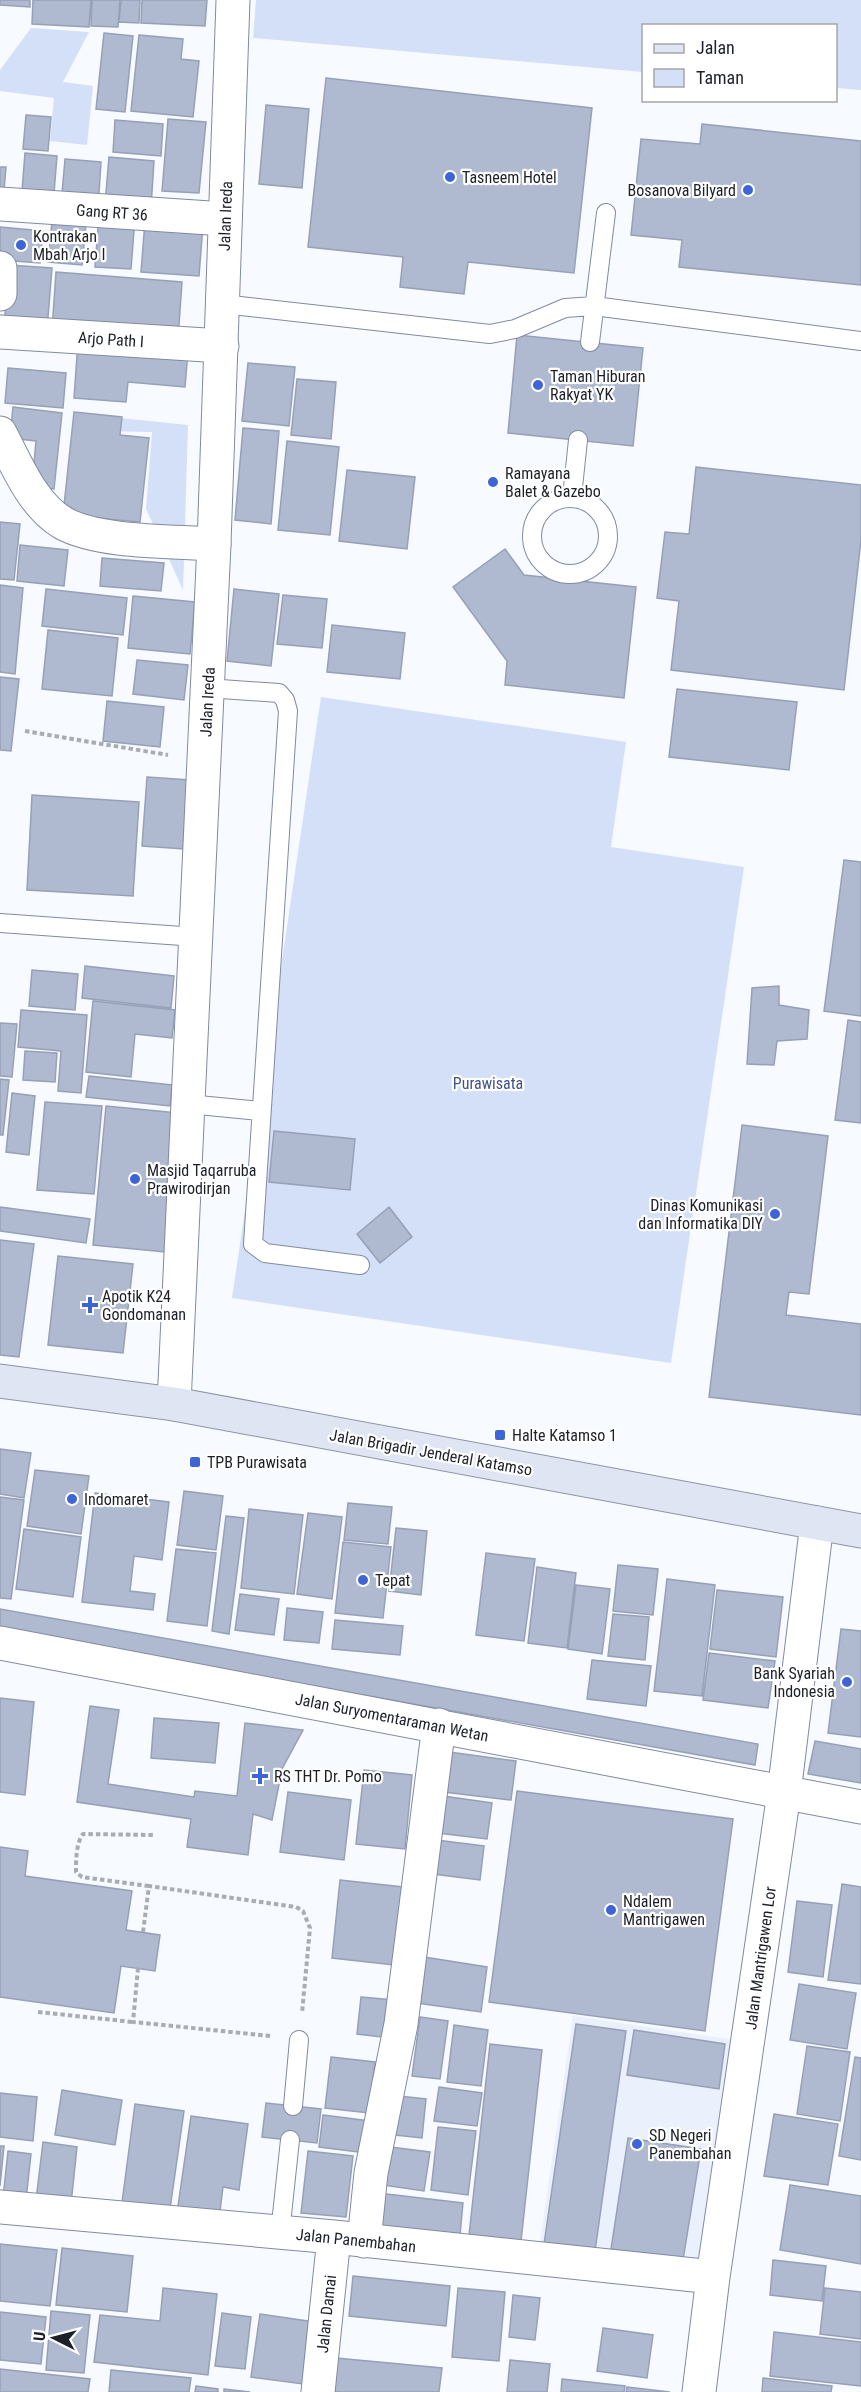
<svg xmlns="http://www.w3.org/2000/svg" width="861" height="2392" viewBox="0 0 861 2392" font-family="'Roboto Condensed',sans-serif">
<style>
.built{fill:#eaf0fc}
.green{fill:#d4dff8}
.building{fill:#afb9d0;stroke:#96a0b7;stroke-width:1.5}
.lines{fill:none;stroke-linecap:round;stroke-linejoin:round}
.service-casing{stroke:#808aa0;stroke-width:20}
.minor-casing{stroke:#808aa0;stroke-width:35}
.tertiary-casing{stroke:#808aa0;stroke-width:35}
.primary-casing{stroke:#8d94a6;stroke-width:35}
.path{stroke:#a9acb2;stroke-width:4;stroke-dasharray:4.5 3;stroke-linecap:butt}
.service{stroke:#fff;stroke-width:18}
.minor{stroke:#fff;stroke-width:33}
.tertiary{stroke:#fff;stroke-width:33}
.primary{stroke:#dfe5f2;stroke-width:33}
.poi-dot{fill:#3f64d6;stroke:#fff;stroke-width:2}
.labels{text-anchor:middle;stroke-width:4.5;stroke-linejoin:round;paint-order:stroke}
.poi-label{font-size:16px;fill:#1d2029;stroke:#fff;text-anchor:start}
.street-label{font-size:16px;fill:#1d2029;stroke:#fff}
.park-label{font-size:16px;fill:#405488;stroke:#fff}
</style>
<rect width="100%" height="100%" fill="#f7faff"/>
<path class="built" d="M573,2016L735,2040L700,2272L539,2248Z"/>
<path class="green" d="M256,0H861V90L836,88V26H644L643,72L253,38Z
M31,28L89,32L63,82L93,86L87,145L50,141L54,98L0,91V70Z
M100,416L188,425L183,590L146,509L152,432L100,431Z
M321,697L626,742L611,847L744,867L671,1363L232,1298Z"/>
<path class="building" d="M0,0H30V7L0,5Z
M33,0H91L89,27L32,24Z
M92,0H120L118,27L91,26Z
M121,0H140L139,23L119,22Z
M142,0H207L205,26L141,23Z
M104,33L133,36L125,112L96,109Z
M139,35L183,39L181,59L199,61L193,117L131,111Z
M326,78L592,108L574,273L468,262L464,294L400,287L403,257L308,247Z
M266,105L309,109L302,188L259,184Z
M26,115L51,117L48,151L23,149Z
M168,119L206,122L199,193L162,191Z
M115,120L163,124L161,156L113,152Z
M702,124L861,141V285L679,267L682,240L631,235L641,139L700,144Z
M25,153L57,156L53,206L21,203Z
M109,157L154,161L151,207L105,204Z
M65,159L101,162L98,208L61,205Z
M0,167H6L3,202H0Z
M53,211L87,214L82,265L48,262Z
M99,215L135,218L131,269L95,267Z
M145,221L203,225L199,276L141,272Z
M0,227L43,231L40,263L0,260Z
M9,265L52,268L47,329L4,326Z
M56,272L182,282L178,339L52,330Z
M517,335L643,348L633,446L508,433Z
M78,342L188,351L185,387L128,382L126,402L74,398Z
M248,363L295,367L289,426L242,421Z
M8,368L66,373L63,408L5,403Z
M297,379L336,382L331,439L291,435Z
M13,407L62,413L54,489L32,486L36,441L10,438Z
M74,412L122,417L120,435L149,438L140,522L63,515Z
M243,428L279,431L271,524L235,520Z
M287,441L339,447L330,535L278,530Z
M696,467L861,485V540L844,690L671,670L679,601L657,598L665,532L689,534Z
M347,470L415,477L407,549L339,541Z
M0,522L20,524L14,580L0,579Z
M20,545L68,550L64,586L17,581Z
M505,549L524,575L636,587L624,698L505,685L507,661L453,587Z
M102,558L164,563L161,591L100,586Z
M0,585L23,588L15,674L0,672Z
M46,589L127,598L123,635L42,626Z
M234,589L279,594L271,666L227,661Z
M283,595L327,599L322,648L277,644Z
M133,596L195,602L190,654L128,648Z
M332,625L405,633L400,679L327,672Z
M48,630L118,638L112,696L42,689Z
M137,660L188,665L184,700L133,694Z
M0,677L19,679L11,751L0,750Z
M677,689L797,702L789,770L669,757Z
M107,701L164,707L160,747L103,741Z
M147,777L190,780L184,849L142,846Z
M32,795L139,802L133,896L27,890Z
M844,860L861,862V1016L824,1011Z
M85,966L174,976L171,1008L82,998Z
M32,970L78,974L75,1010L29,1006Z
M779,986V1005L809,1010L807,1039L777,1041L774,1065L747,1064L752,988Z
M93,1001L175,1010L172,1038L135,1034L131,1077L86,1072Z
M21,1010L87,1015L81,1093L58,1091L61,1051L18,1047Z
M848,1020L861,1022V1123L835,1120Z
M0,1023L17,1024L12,1077L0,1076Z
M25,1051L57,1053L55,1082L23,1080Z
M89,1076L172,1085L170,1106L86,1097Z
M0,1079L9,1080L3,1135H0Z
M12,1093L35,1096L29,1155L6,1152Z
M45,1102L102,1106L94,1194L37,1190Z
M106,1106L178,1113L165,1252L93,1245Z
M742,1125L828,1136L809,1294L789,1292L786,1315L861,1324V1415L709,1397Z
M274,1131L355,1139L350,1190L269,1182Z
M0,1207L90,1219L86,1243L0,1231Z
M389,1207L412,1237L380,1263L357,1234Z
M0,1240L34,1244L19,1357L0,1355Z
M58,1256L133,1264L123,1353L48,1345Z
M0,1449L31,1453L24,1498L0,1494Z
M35,1470L89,1476L81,1534L27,1526Z
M184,1491L223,1496L216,1550L177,1545Z
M95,1493L169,1502L162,1560L134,1556L130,1591L155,1594L153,1610L82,1602Z
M0,1497L24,1500L11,1599L0,1598Z
M348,1503L392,1507L388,1544L344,1540Z
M249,1509L303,1515L294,1594L241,1588Z
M308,1513L342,1517L332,1599L297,1594Z
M226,1516L244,1518L229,1634L212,1631Z
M396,1528L427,1531L421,1595L389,1591Z
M24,1529L81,1537L73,1597L16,1589Z
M343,1542L391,1547L383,1618L335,1613Z
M176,1549L216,1553L207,1626L167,1621Z
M486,1553L535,1559L524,1641L476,1635Z
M618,1565L658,1569L653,1615L613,1611Z
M537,1567L576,1573L567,1648L528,1643Z
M667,1579L715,1585L702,1696L654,1691Z
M576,1585L610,1589L602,1654L568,1649Z
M717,1590L783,1597L776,1657L710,1649Z
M240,1594L279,1599L274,1635L235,1630Z
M287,1608L323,1612L319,1643L284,1640Z
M0,1609L758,1744L755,1765L0,1630Z
M613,1614L649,1617L645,1660L608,1656Z
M335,1620L403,1626L400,1655L332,1649Z
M841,1629L861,1631V1737L828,1733Z
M709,1653L775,1661L768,1708L703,1700Z
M592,1660L651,1666L646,1706L587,1699Z
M0,1698L34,1702L25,1795L0,1792Z
M90,1706L119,1710L108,1784L194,1797L195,1791L237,1796L245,1723L303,1730L282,1769L272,1820L253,1814L248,1855L187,1847L191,1819L77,1802Z
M154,1718L219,1723L215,1763L151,1758Z
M815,1741L861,1749V1783L808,1774Z
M449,1752L516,1761L511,1800L444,1792Z
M364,1770L412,1775L405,1849L356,1844Z
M517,1791L733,1819L705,2031L489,2002Z
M288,1792L351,1800L344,1860L280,1852Z
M443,1796L492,1803L487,1839L438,1833Z
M436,1840L484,1846L480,1880L433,1874Z
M0,1847L28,1851L25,1876L132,1891L126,1930L160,1935L155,1971L121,1966L114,2013L0,1997Z
M340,1880L403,1887L394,1965L332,1958Z
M842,1884L861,1887V1984L828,1980Z
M797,1901L832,1905L823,1977L788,1972Z
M424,1957L487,1967L481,2012L417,2003Z
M799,1984L856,1993L847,2049L790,2040Z
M361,1997L394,2000L390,2038L357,2034Z
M420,2017L448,2021L440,2079L412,2076Z
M576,2024L626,2031L595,2251L544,2244Z
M454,2025L488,2030L481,2086L447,2082Z
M634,2030L725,2044L719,2089L627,2075Z
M490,2044L542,2050L521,2241L469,2235Z
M807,2046L850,2052L840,2121L797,2114Z
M331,2057L375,2062L369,2113L325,2108Z
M855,2057L861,2058V2160L839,2156Z
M439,2087L482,2093L477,2126L434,2121Z
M62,2090L122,2100L115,2145L55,2135Z
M0,2093L37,2097L33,2141L0,2137Z
M399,2096L426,2099L422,2138L395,2135Z
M266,2103L321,2109L317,2143L262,2137Z
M135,2104L184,2111L169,2216L121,2210Z
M774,2114L838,2124L828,2185L764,2176Z
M323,2115L370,2121L366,2153L319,2147Z
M191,2116L248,2124L239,2190L223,2187L219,2219L177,2213Z
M438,2127L476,2131L468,2195L431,2190Z
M628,2138L701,2149L683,2260L611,2249Z
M43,2142L77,2147L71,2204L36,2200Z
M0,2146H4L0,2186Z
M382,2146L430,2152L424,2191L377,2184Z
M8,2151L31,2154L26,2200L3,2198Z
M308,2151L353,2156L346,2217L301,2213Z
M790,2185L861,2196V2264L780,2250Z
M378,2193L463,2203L460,2235L374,2225Z
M0,2244L57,2250L50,2306L0,2301Z
M62,2248L133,2256L127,2312L56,2305Z
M773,2260L826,2266L822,2301L770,2295Z
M353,2276L450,2286L446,2326L349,2316Z
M163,2288L217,2294L208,2375L94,2362L100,2315L160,2321Z
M458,2288L505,2292L499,2361L452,2357Z
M825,2288L861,2292V2339L820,2334Z
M513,2295L540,2298L535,2340L509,2337Z
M51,2311L90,2315L84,2373L46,2370Z
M0,2312L46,2317L41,2364L0,2360Z
M222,2313L251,2317L245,2369L215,2366Z
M260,2314L321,2323L311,2385L251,2377Z
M603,2328L653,2335L647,2378L597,2371Z
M774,2332L861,2342V2386L770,2376Z
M336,2358L442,2368L439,2392H333Z
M510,2360L550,2364L547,2392H507Z
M0,2369L90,2379L88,2392H0Z
M111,2370L191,2378L189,2392H109Z
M763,2378L832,2386L831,2392H762Z
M562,2379L625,2386L624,2392H561Z
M196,2386L218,2389V2392H195Z
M627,2387L670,2392H626Z
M224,2389L250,2392H224Z"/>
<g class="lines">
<g class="service-casing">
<path id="service" d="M223,304L490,334L515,329L565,308L594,306L861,341
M590,342L606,213
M572,497L578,440
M532 536a38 38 0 1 1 76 0a38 38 0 1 1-76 0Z
M207,688L279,693L285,700L288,711L253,1244L265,1253L360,1265
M0,923L196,937
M188,1104L260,1111
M293,2106L299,2040
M280,2233L290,2140"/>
</g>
<g class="minor-casing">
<path id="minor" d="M0,204L225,219
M0,268V294
M0,332L222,346
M0,433C16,463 32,505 63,523C99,543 173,541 214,544
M0,1643L861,1807
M0,2207L334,2237L713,2277
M364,2241L371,2173L401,2024L439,1725
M318,2392L334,2237
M699,2392L713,2277L784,1793L817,1523"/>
</g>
<g class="tertiary-casing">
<path id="tertiary" d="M174,1404L214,544L233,0"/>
</g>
<g class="primary-casing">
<path id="primary" d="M0,1381L174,1404L861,1531"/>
</g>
<path class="path" d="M25,731L168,755
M149,1886L82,1877L76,1872C76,1860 76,1843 83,1834L153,1835
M143,1932L149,1886L296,1907L303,1911L310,1928L302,2013
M138,1968L133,2022L271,2036
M38,2012L133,2022"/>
<use href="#service" class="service"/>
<use href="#minor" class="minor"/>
<use href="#tertiary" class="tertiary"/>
<use href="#primary" class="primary"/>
</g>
<g class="poi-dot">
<circle cx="450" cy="177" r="6"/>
<circle cx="748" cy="190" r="6"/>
<circle cx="21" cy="245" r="6"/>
<circle cx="538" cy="385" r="6"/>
<circle cx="493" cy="482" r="6"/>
<circle cx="135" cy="1179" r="6"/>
<circle cx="775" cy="1214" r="6"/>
<path d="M87 1296h6v6h6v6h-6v6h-6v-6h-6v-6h6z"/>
<rect x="494" y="1429" width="12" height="12" rx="3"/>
<rect x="189" y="1456" width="12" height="12" rx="3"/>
<circle cx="72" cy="1499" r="6"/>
<circle cx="363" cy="1580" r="6"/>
<circle cx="847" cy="1682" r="6"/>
<path d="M257 1767h6v6h6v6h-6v6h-6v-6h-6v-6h6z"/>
<circle cx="611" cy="1910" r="6"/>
<circle cx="637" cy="2144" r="6"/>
</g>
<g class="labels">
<g class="poi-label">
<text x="462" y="183">Tasneem Hotel</text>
<text x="736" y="196" text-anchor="end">Bosanova Bilyard</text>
<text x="33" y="242">Kontrakan<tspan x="33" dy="18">Mbah Arjo I</tspan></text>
<text x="550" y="382">Taman Hiburan<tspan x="550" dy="18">Rakyat YK</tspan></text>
<text x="505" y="479">Ramayana<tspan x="505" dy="18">Balet &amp; Gazebo</tspan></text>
<text x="147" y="1176">Masjid Taqarruba<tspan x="147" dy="18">Prawirodirjan</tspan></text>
<text x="763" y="1211" text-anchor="end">Dinas Komunikasi<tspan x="763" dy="18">dan Informatika DIY</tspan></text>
<text x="102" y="1302">Apotik K24<tspan x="102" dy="18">Gondomanan</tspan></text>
<text x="512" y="1441">Halte Katamso 1</text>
<text x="207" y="1468">TPB Purawisata</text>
<text x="84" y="1505">Indomaret</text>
<text x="375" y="1586">Tepat</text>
<text x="835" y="1679" text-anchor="end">Bank Syariah<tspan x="835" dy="18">Indonesia</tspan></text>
<text x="274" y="1782">RS THT Dr. Pomo</text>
<text x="623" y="1907">Ndalem<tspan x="623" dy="18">Mantrigawen</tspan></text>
<text x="649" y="2141">SD Negeri<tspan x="649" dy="18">Panembahan</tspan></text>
</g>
<g class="street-label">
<text transform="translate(112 212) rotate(4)" y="6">Gang RT 36</text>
<text transform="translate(225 216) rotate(-88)" y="6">Jalan Ireda</text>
<text transform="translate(111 339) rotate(4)" y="6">Arjo Path I</text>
<text transform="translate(207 702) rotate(-87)" y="6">Jalan Ireda</text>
<text transform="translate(431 1452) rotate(10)" y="6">Jalan Brigadir Jenderal Katamso</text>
<text transform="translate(392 1717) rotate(11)" y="6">Jalan Suryomentaraman Wetan</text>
<text transform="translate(760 1958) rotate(-82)" y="6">Jalan Mantrigawen Lor</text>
<text transform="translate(356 2240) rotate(6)" y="6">Jalan Panembahan</text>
<text transform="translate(326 2314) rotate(-84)" y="6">Jalan Damai</text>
</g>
<g class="park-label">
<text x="488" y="1089">Purawisata</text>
</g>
</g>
<rect x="642" y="24" width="195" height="78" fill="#ffffff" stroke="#a5a6a9" stroke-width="1.5"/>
<rect x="654" y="44" width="30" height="9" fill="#dfe5f2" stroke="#a5a6a9" stroke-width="1.5"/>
<text x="696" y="54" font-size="18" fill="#1d2029">Jalan</text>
<rect x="654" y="69" width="30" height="18" fill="#d4dff8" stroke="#a5a6a9" stroke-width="1.5"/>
<text x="696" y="84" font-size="18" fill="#1d2029">Taman</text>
<g transform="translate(54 2338) rotate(276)" stroke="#ffffff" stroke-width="4.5" paint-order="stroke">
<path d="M0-4.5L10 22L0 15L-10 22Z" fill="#1d2029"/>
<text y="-9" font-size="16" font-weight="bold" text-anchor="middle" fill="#1d2029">U</text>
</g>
</svg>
